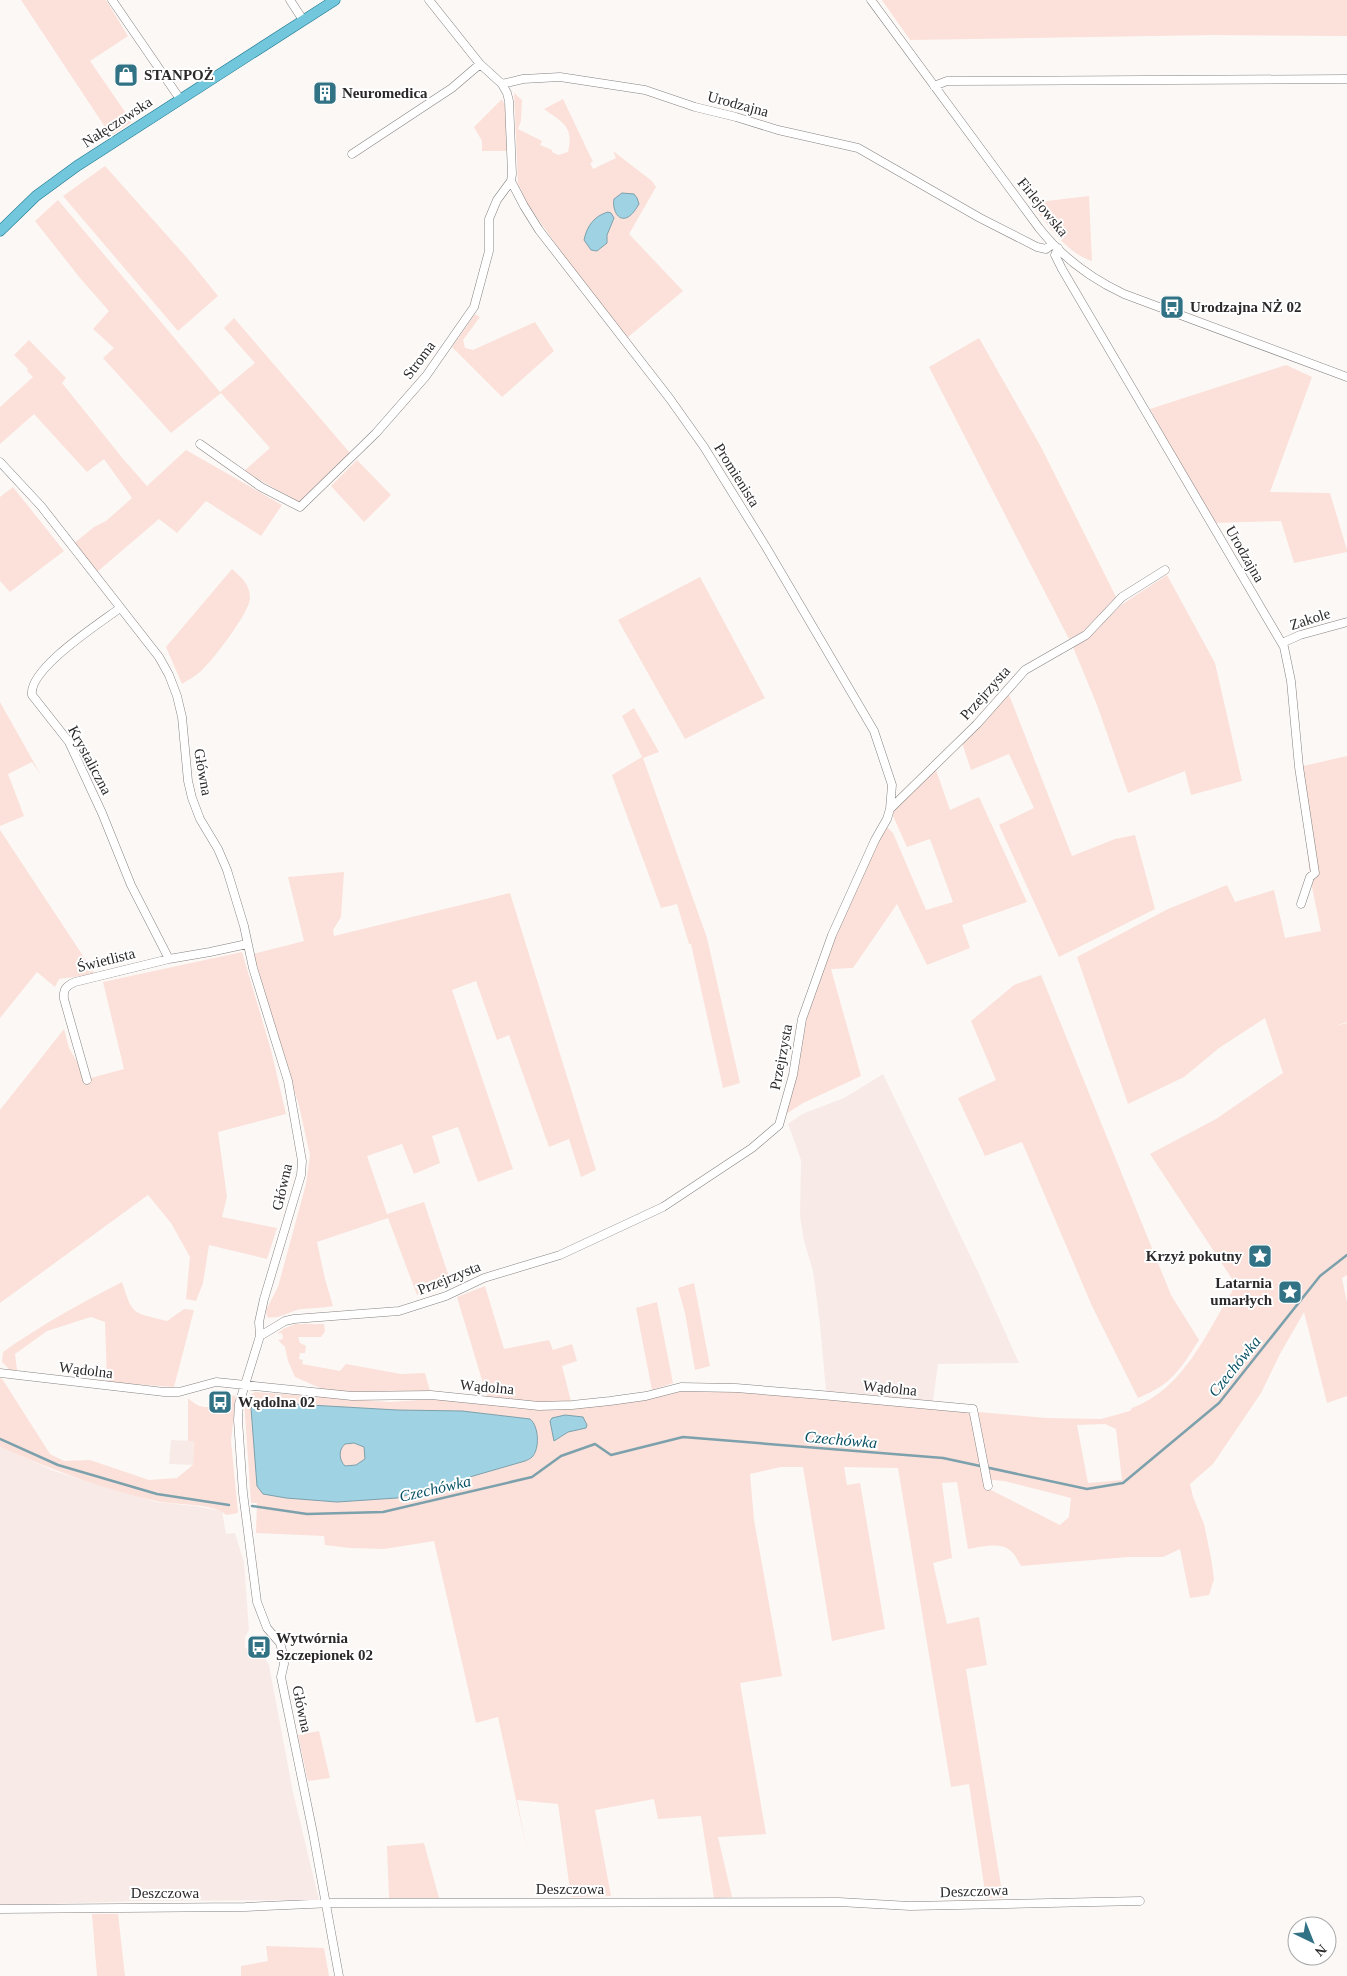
<svg xmlns="http://www.w3.org/2000/svg" width="1347" height="1976" viewBox="0 0 1347 1976" font-family="'Times New Roman',serif">
<style>
.built{fill:#f8ebe7}
.green{fill:#fbe1d9;fill-rule:evenodd}
.water{fill:#9fd3e4;stroke:#7ca0ac;fill-rule:evenodd}
.lines{fill:none;stroke-linecap:round;stroke-linejoin:round}
.stream{stroke:#7ca0ac;stroke-width:2.5}
.minor-casing{stroke:#858281;stroke-width:9}
.major-casing{stroke:#1d788e;stroke-width:11}
.minor{stroke:#fff;stroke-width:8}
.major{stroke:#73c7dc;stroke-width:10}
.labels{text-anchor:middle;stroke-width:4;stroke-linejoin:round;paint-order:stroke}
.poi-label{font-size:15px;font-weight:bold;fill:#2b2929;stroke:#fff;text-anchor:start}
.street-label{font-size:15px;fill:#2b2929;stroke:#fff}
.water-label{font-size:16px;font-style:italic;fill:#095265;stroke:#fff}
</style>
<rect width="100%" height="100%" fill="#fcf8f6"/>
<path class="built" d="M883,1074L979,1274L1019,1363L938,1364L933,1401L826,1391L820,1325L813,1271L804,1241L800,1216L801,1160L788,1124L802,1114L844,1098Z
M171,1440L194,1441L193,1465L169,1464Z
M0,1447L57,1472L156,1502L195,1506L222,1511L226,1534L235,1533L244,1562L249,1630L245,1637V1647L256,1654L259,1649L269,1665L293,1792L319,1900L136,1901L0,1906Z"/>
<path class="green" d="M21,0H106L128,36L90,61L132,122L111,136Z
M882,0H1347V36L1213,35L910,40Z
M514,93L522,100L521,121L518,129L542,141L540,145L552,150V152L558,155L568,152C574,126 563,123 544,109L563,99L593,162L590,163L593,169L616,158L613,151L652,181L656,187L629,234L683,291L627,338L576,273L526,202L518,183Z
M502,99L506,108L507,151H482V141L474,127Z
M105,166L189,260L218,296L178,331L63,196Z
M1089,196L1092,261C1066,253 1047,223 1030,203Z
M58,200L220,392L255,363L224,328L234,318L350,453L300,503L244,471L270,448L221,393L171,433L103,358L114,348L93,329L109,311L80,278L35,221Z
M475,314L480,317L463,340L465,348L473,350L535,322L554,351L502,397L452,347Z
M979,338L1041,447L1117,599L1081,633L1069,639L929,367Z
M29,340L66,378L62,383L124,460L147,486L186,450L282,505L261,536L206,501L177,533L159,519L97,572L73,544L94,527L106,521L132,498L104,459L87,472L34,414L0,444V407L33,377L27,371L28,369L14,355Z
M1286,365L1312,377L1270,492L1330,493L1347,550V552L1294,563L1281,521L1212,523L1150,409Z
M357,460L391,495L364,522L331,486Z
M13,487L64,551L10,592L0,581V497Z
M232,569C241,577 250,584 250,598C250,612 213,660 201,671C196,676 188,680 182,684L166,647Z
M1167,575L1215,663L1242,781L1191,795L1185,771L1128,793L1097,705L1073,647L1088,638L1121,605Z
M700,577L765,698L685,739L618,620Z
M1008,692L1072,856L1115,839L1135,835L1155,909L1059,957L999,825L1034,808L1009,754L971,770L962,743Z
M0,702L41,775L32,762L8,774L24,816L0,826Z
M634,708L659,752L643,758L707,938L740,1083L723,1088L691,944H689L677,904L661,908L612,775L642,757L622,716Z
M1347,756V1022L1335,1026L1347,1023V1275L1342,1278L1347,1303V1396L1327,1403L1304,1312L1280,1354L1261,1393L1213,1464L1190,1484L1193,1497L1204,1524L1211,1558L1214,1579L1209,1595L1190,1598L1180,1549L1163,1557H1128L1021,1566C1018,1561 1015,1555 1012,1552C1001,1541 981,1547 968,1549L957,1482L942,1483L952,1558L933,1563L947,1624L979,1617L987,1665L966,1669L1003,1898H986L969,1784L951,1787L898,1468L844,1467L847,1485L860,1483L885,1629L832,1641L803,1467H781L750,1474L754,1520L782,1676L740,1683L766,1834L718,1837L732,1897L714,1898L701,1816L658,1819L654,1799L595,1810L611,1896L571,1897L558,1804L517,1800L527,1850L498,1717L476,1723L434,1541L384,1549L350,1548L325,1545L324,1536L256,1533L257,1503H251L244,1399L255,1392L389,1402L436,1399L545,1410L596,1406L647,1400L685,1389H718L1046,1418L1101,1419L1130,1411L1132,1408C1185,1389 1208,1329 1236,1285L1150,1154L1216,1119L1283,1073L1265,1018L1219,1048L1184,1077L1128,1104L1077,957L1168,909L1227,885L1235,902L1274,890L1285,938L1321,931L1310,877L1299,767ZM1105,1424L1116,1429L1122,1480L1088,1483L1077,1425ZM983,1479L1004,1481L1071,1498L1069,1517L1060,1525L987,1488Z
M936,770L950,810L979,797L1027,902L962,925L970,948L927,965L897,904L853,968L831,969L861,1076L803,1103L786,1114L797,1073L807,1017L836,935L878,842L887,827L893,833L926,910L953,902L930,839L907,847L893,816L894,808Z
M0,830L95,974L59,979L55,987L37,972L0,1018Z
M344,872L341,917L333,930L334,936L510,893L596,1170L581,1177L569,1139L549,1147L509,1035L497,1040L476,981L452,990L513,1169L478,1182L458,1127L432,1136L440,1163L414,1174L402,1144L367,1156L387,1214L424,1202L451,1283L417,1295L388,1218L317,1242L325,1279L333,1306C322,1308 312,1308 301,1309C290,1311 278,1320 267,1317L266,1310L278,1287L306,1184L310,1155L299,1106L253,954L304,941L288,877Z
M242,952L271,1050L286,1114L218,1132L227,1197L222,1217L277,1228L267,1259L209,1245L203,1283L196,1301L186,1299L190,1257L171,1223L148,1195L0,1303V1110L64,1029L69,1048L87,1079L124,1069L103,982Z
M1041,975L1171,1295L1199,1340C1180,1370 1172,1384 1138,1398L1092,1306L1022,1142L985,1156L958,1098L996,1080L971,1021L1014,985Z
M122,1282C133,1317 133,1312 167,1321L184,1309L194,1310L174,1387L107,1382L105,1322L91,1317L47,1331L15,1354L17,1370H10L2,1362L3,1352C41,1325 81,1303 122,1282Z
M694,1283L710,1366L695,1370L685,1313L678,1288Z
M485,1286L504,1349L549,1340L553,1350L572,1344L577,1361L562,1366L572,1405L488,1400L457,1297Z
M657,1302L673,1383L652,1390L636,1308Z
M295,1324H324L325,1331L321,1337H298L300,1343L306,1346L305,1353H300L299,1359L303,1360L302,1364L340,1371L346,1364L401,1374L425,1373L431,1395L334,1394L295,1377L288,1361L285,1347L278,1340L283,1339L282,1333L277,1334L283,1329Z
M0,1378L3,1380L50,1454L64,1461L90,1460L149,1480L177,1478L193,1465L194,1441H188V1398C202,1412 216,1409 229,1395L236,1396L231,1441L238,1513L226,1515C215,1503 172,1505 156,1501C102,1489 50,1469 0,1447Z
M319,1731L330,1778L308,1781L298,1735Z
M424,1843L439,1898H389L387,1846Z
M92,1914H118L125,1976H97Z
M266,1946L324,1948L329,1976H241V1966L268,1961Z"/>
<path class="water" d="M622,193L634,194L637,198L639,204C636,209 632,215 628,217C617,223 612,207 614,199Z
M608,212L611,213L614,218L607,235V243L597,251L591,250L584,240C587,226 594,216 608,212Z
M257,1402L397,1410L462,1411L530,1419C539,1426 540,1449 532,1457C530,1459 527,1460 525,1461L397,1498L337,1502L286,1498L263,1494L257,1486L251,1408ZM354,1443L364,1447L365,1459L356,1465L345,1466C339,1460 338,1450 345,1444Z
M565,1415L583,1417L587,1425L586,1428L568,1432L554,1441L550,1421L552,1418Z"/>
<g class="lines">
<path class="stream" d="M0,1439L58,1465L157,1494L229,1505
M252,1506L307,1514L383,1512L532,1477L561,1456L595,1444L611,1455L683,1437L943,1458L1087,1489L1123,1483L1219,1403L1320,1276L1347,1255"/>
<g class="minor-casing">
<path id="minor" d="M112,0L180,99
M290,0L303,20
M871,0L1039,228C1061,256 1092,279 1124,294L1347,377
M502,84L523,79L560,77L645,90L695,107L736,117L778,130L858,148L980,218L1037,247L1046,249L1053,244
M934,86L947,81L1347,79
M352,154L452,88L480,64
M511,181L524,206L539,230L670,399L704,447L766,547L874,731L892,785L890,809
M1058,248L1055,255L1062,269L1284,647L1291,681L1299,767L1315,873L1310,877L1301,904
M200,444L261,487L300,507L376,433L426,376L474,307L489,251V219L497,200L511,181L512,174L509,101L507,93L502,84L480,64L429,0
M0,462L41,506L159,657L169,675L177,696L182,717L188,781L192,798L200,819L218,849L227,870L244,926L253,968L288,1081L302,1161L301,1175L264,1299L259,1322L260,1336L239,1404L238,1420L243,1493L257,1602L267,1628L280,1643L283,1654L284,1664L281,1677L313,1833L339,1976
M120,608C100,623 28,669 32,695L69,742L102,813L131,885L169,959
M1282,643L1300,635L1347,622
M87,1080L64,999C63,989 66,986 75,982L169,959L210,952L247,944
M260,1336L285,1321L294,1319L399,1311L446,1296L484,1278L560,1255L663,1207L752,1148L779,1125L793,1075L802,1019L832,935L875,840L887,819L890,809L977,724L1025,670L1086,635L1122,597L1165,570
M0,1373L164,1392H179L216,1382L352,1396L431,1395L539,1406L572,1405L610,1401L646,1396L681,1387L736,1388L821,1395L973,1409L988,1486
M0,1909L245,1907L333,1903L839,1902L910,1906L1140,1901"/>
</g>
<g class="major-casing">
<path id="major" d="M0,231L36,196L77,166L335,0"/>
</g>
<use href="#minor" class="minor"/>
<use href="#major" class="major"/>
</g>
<defs>
<g id="shop-square" transform="scale(1.25)"><rect x="-9" y="-9" width="18" height="18" rx="4" fill="#317285" stroke="#fff"/><path d="M-5-2.5h2.3a2.7 3.5 0 0 1 5.4 0H5L5.5 6h-11ZM-1.5-2.5h3a1.5 2.3 0 0 0-3 0Z" fill="#fff"/></g>
<g id="building-square" transform="scale(1.25)"><rect x="-9" y="-9" width="18" height="18" rx="4" fill="#317285" stroke="#fff"/><path d="M-4-6H4V6H1V3H-1V6H-4ZM-2.5-4.3h1.7v1.8h-1.7ZM.8-4.3h1.7v1.8H.8ZM-2.5-1h1.7V.8h-1.7ZM.8-1h1.7V.8H.8Z" fill="#fff"/></g>
<g id="bus-square" transform="scale(1.25)"><rect x="-9" y="-9" width="18" height="18" rx="4" fill="#317285" stroke="#fff"/><path d="M-5-6H5V4H4V6H2V4H-2V6H-4V4H-5ZM-3.5-4V0h7V-4ZM-3.5 1.2v1.5H-2V1.2ZM2 1.2v1.5H3.5V1.2Z" fill="#fff"/></g>
<g id="sight-square" transform="scale(1.25)"><rect x="-9" y="-9" width="18" height="18" rx="4" fill="#317285" stroke="#fff"/><path d="M0-6L1.8-2.2L6-1.7L2.9 1.2L3.7 5.4L0 3.3L-3.7 5.4L-2.9 1.2L-6-1.7L-1.8-2.2Z" fill="#fff"/></g>
</defs>
<g fill-rule="evenodd">
<use href="#shop-square" x="126" y="75"/>
<use href="#building-square" x="325" y="93"/>
<use href="#bus-square" x="1172" y="307"/>
<use href="#sight-square" x="1260" y="1256"/>
<use href="#sight-square" x="1290" y="1292"/>
<use href="#bus-square" x="220" y="1402"/>
<use href="#bus-square" x="259" y="1647"/>
</g>
<g class="labels">
<g class="poi-label">
<text x="144" y="80">STANPOŻ</text>
<text x="342" y="98">Neuromedica</text>
<text x="1190" y="312">Urodzajna NŻ 02</text>
<text x="1242" y="1261" text-anchor="end">Krzyż pokutny</text>
<text x="1272" y="1288" text-anchor="end">Latarnia<tspan x="1272" dy="17">umarłych</tspan></text>
<text x="238" y="1407">Wądolna 02</text>
<text x="276" y="1643">Wytwórnia<tspan x="276" dy="17">Szczepionek 02</tspan></text>
</g>
<g class="street-label">
<text transform="translate(738 104) rotate(15)" y="5">Urodzajna</text>
<text transform="translate(117 122) rotate(-33)" y="5">Nałęczowska</text>
<text transform="translate(1043 207) rotate(51)" y="5">Firlejowska</text>
<text transform="translate(419 360) rotate(-53)" y="5">Stroma</text>
<text transform="translate(737 475) rotate(58)" y="5">Promienista</text>
<text transform="translate(1245 554) rotate(60)" y="5">Urodzajna</text>
<text transform="translate(1310 619) rotate(-18)" y="5">Zakole</text>
<text transform="translate(985 693) rotate(-48)" y="5">Przejrzysta</text>
<text transform="translate(90 760) rotate(62)" y="5">Krystaliczna</text>
<text transform="translate(203 772) rotate(80)" y="5">Główna</text>
<text transform="translate(106 960) rotate(-14)" y="5">Świetlista</text>
<text transform="translate(781 1057) rotate(-79)" y="5">Przejrzysta</text>
<text transform="translate(282 1187) rotate(-77)" y="5">Główna</text>
<text transform="translate(449 1278) rotate(-22)" y="5">Przejrzysta</text>
<text transform="translate(86 1370) rotate(7)" y="5">Wądolna</text>
<text transform="translate(487 1387) rotate(5)" y="5">Wądolna</text>
<text transform="translate(890 1388) rotate(6)" y="5">Wądolna</text>
<text transform="translate(302 1709) rotate(78)" y="5">Główna</text>
<text x="570" y="1894">Deszczowa</text>
<text transform="translate(974 1891) rotate(-2)" y="5">Deszczowa</text>
<text x="165" y="1898">Deszczowa</text>
</g>
<g class="water-label">
<text transform="translate(1234 1366) rotate(-51)" y="6">Czechówka</text>
<text transform="translate(841 1439) rotate(5)" y="6">Czechówka</text>
<text transform="translate(435 1488) rotate(-13)" y="6">Czechówka</text>
</g>
</g>
<g transform="translate(1312 1941) rotate(137)"><circle r="24" fill="#ffffff" stroke="#aaa9a9"/>
<path d="M0-4L9 19L0 12L-9 19Z" fill="#317285"/>
<text y="-8" font-size="14" font-weight="bold" text-anchor="middle" fill="#2b2929">N</text>
</g>
</svg>
